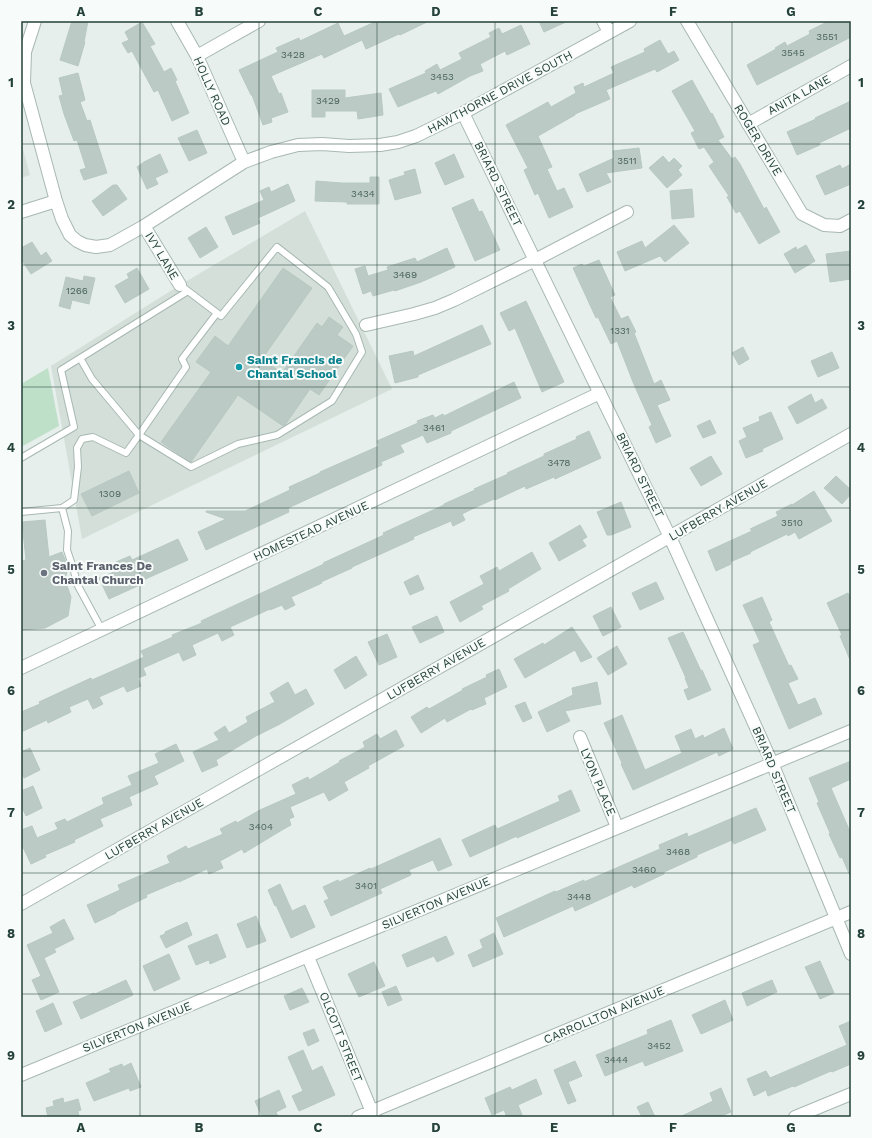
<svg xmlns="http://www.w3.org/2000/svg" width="872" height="1138" viewBox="0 0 872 1138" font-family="'Work Sans',sans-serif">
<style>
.built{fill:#d4dfda}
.green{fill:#bfe0c8}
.building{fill:#bbcac4;stroke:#b8c9c2}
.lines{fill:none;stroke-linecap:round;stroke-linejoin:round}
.service-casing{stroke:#a8b8b2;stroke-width:8}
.minor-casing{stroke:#a8b8b2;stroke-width:14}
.service{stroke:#fff;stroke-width:6}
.minor{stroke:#fff;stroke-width:12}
.grid{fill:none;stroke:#24423a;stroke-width:1;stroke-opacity:0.55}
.culture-dot{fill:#0f9aa8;stroke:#f7fbf9;stroke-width:1.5}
.worship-dot{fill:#6b7280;stroke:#f7fbf9;stroke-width:1.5}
.labels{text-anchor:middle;stroke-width:4;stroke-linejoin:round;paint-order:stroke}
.number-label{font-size:10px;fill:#4a645c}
.street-label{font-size:12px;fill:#24423a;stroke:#f7fbf9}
.culture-label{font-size:12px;font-weight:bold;fill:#0d838f;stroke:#f7fbf9;text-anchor:start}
.worship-label{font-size:12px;font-weight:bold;fill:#5b616d;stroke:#f7fbf9;text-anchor:start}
.neatline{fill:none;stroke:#24423a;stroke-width:1.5}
.grid-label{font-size:13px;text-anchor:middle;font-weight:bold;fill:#24423a}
</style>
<rect width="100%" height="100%" fill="#e6efeb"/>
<path class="built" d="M21,142L30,175L21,178Z
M305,211L392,389L82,539L51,366L180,285Z"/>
<path class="green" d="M48,368L59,426L21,447V384Z"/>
<path class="building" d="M72,21H88L84,42H85L78,66L60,60Z
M377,21H429L400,35L399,34L366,49L362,40L324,58L322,54L271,76L279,94L281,93L288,112L271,118L272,122L263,125L252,95H251L239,70L278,52L276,48L299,38L300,41L338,23L344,36Z
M539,21H568L544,32Z
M829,21H851V37L757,85L747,65L776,49L775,48L785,42L787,46L810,34L809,31Z
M142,22L155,44L150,46L164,72L171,68L177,80L175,81L189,113L172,121L158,90L154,92L132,51L128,53L122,43L129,40L125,32Z
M521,25L530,44L507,55L505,51L480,64L483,71L470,76L438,94L436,91L398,107L389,89L426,73L425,71L437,64L440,70L462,59L459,53L491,37L489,33L499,28L502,34Z
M660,40L668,54L674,51L679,60L657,72L655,69L606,90L610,99L575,114V115L538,136L552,167L547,169L557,191L564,188L573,207L549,218L538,193L535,195L524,170L528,168L506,125L548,102L551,107L576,93L574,87L583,83L584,87L614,73L611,67L645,52L644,49Z
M78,73L85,100L80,102L87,121L90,120L107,173L84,180L80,170L86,168L77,140L74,141L64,114L59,96L63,95L59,78Z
M692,80L711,114L712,113L724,137L718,140L732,159L735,157L740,164L764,209L766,207L780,232L759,244L740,211L736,213L727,197L729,196L709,166L714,162L704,147L699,149L691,133L695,131L672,91Z
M312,90H345V98L381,93L383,115L358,119L357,111H325V117H312Z
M851,101V128L819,143L820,145L797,155L787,132L816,119L815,118Z
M197,130L207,153L189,161L178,138Z
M639,148L642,168L606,173L611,182L587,192L579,174L614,158L613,151Z
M160,154L168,172L155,178L158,184L147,189L137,167L144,162Z
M454,154L464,177L445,185L435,163Z
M663,156L669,163L674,158L682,166L678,170L682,175L667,188L649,168Z
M851,164V184L825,195L816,176L840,165L842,169Z
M415,169L421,193L395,200L389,180L405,175L404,172Z
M370,177H379V204H347V202L315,201L316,181L342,183H370Z
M288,184L295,201L258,218L260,223L233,235L225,217L264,200L260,191L269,187L271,192Z
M113,185H117L127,199L103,216L92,201Z
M692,189L694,217L672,219L670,191Z
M473,199L479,212L482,211L500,250L475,261L452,208Z
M674,225L689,243L665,262L660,256L625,271L617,252L642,241L645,248Z
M206,227L218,247L200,258L188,238Z
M32,242L41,256L46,252L52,261L31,274L21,259V248Z
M806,245L815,261L795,273L784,254L796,247L797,250Z
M447,248L455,267L421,282L395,291L394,290L373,296L371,291L363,294L355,269L365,266L368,276L388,270L387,267L415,258L417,262Z
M851,251V279L830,282L826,254Z
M599,260L615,295L610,297L621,319L628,316L636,332L634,333L654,384L661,380L670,400L657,405L671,436L656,443L649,427L652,425L633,382L617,341L611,344L598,317L596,318L573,268L582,264L584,266Z
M137,268L149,289L125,303L115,286L129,278L127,274Z
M283,268L312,288L262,359L282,373L317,323L322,327L329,317L343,327L337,335L353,346L319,395L310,389L285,425L283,426L238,395L191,462L161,442L211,372L196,362L215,336L228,346Z
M84,276L95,278L89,304L72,300L70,309L59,306L66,277L83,281Z
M526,301L564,382L542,392L515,328L509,331L500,313Z
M482,325L491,344L418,375V377L395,383L389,356L413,351L414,356Z
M743,347L749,359L739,365L732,353Z
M832,352L839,368L818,377L811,361Z
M514,382L521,398L451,431V433L427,443L423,435L400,445L404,452L381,462L382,465L288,508L289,512L206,550L198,532L226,519L206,512V511H245L290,490L289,487L320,473V472L379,446L377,441L418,423L417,421L433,415L435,418L443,414L444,416Z
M811,394L815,403L822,399L827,408L797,424L788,407Z
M771,412L783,439L762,449L763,451L746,458L739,441L747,437L743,428L760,421L759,417Z
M710,420L716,433L703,438L697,426Z
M589,431L601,458L555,479L554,477L526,489L525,486L495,500L494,499L472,509L462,514L465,520L453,526L451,521L413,537L414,539L352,567V568L321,582L322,583L291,597L295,605L285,610L282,605L270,610V609L230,627L234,635L222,641L218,633L192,645L196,655L183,661L179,652L143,668L146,675L138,678L141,686L127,692L124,686L99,697L103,704L93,709L88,699L69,707L71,712L48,723L47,720L21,732V712L40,704L39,702L91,678L92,680L144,657L141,651L173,637L172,635L202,623L201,621L324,564L323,563L384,535L383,533L444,505V504L475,490L474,489L508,474L507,473L544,456V454L577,439L576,437Z
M711,456L722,474L701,486L690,468Z
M129,471L139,493L92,516L81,494Z
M836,476L851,490V494L842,504L824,488Z
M814,491L832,521L799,539L795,532L788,536L787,534L750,552L751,553L730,562L731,564L716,571L708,551L752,531L750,529L778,516L776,512L792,504V505Z
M621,502L631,527L611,535H607L597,512Z
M45,520L49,557L62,552L68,567L65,580L71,597L68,616L45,628L21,630V561L26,560L22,522Z
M580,525L587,537L582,540L586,546L559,561L549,543Z
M178,539L188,560L141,581L142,584L109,599L99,578L119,570L116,562L130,556L132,560Z
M532,552L541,569L508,589L509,591L481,606L483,609L460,622L450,602L484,584L480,576L497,567L499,571Z
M418,575L424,589L410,595L404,582Z
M656,582L664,599L640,610L632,593Z
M848,593L851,599V662L840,636L842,635L827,603Z
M762,597L772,620L769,622L789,666L791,665L798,679L788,683L798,705L815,698L822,714L789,729L753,645L760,642L743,605Z
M611,607L621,627L603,636L593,616Z
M437,616L444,632L420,643L412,627Z
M572,627L592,657L581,662L575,650L525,678L514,659L543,643L544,645Z
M683,632L701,671L702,670L711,690L688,700L684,690L689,688L685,678H686L668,638Z
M387,634L397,657L379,665L368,642Z
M617,646L627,664L608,675L597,658Z
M356,656L367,675L345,689L334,670Z
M499,669L507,687L484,698L486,704L472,710L471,709L447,722L445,718L421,733L411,717L427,707L429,709L463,690L462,689L487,677L486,675Z
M288,682L295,695L306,689L314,704L280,724L256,736L216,760L218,765L202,772L193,752L219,740L214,733L225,726L229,733L248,722L246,717L275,702L270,693Z
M597,682L601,704L565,711L570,721L547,732L538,712L573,695L572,688Z
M525,702L532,718L523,722L515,706Z
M622,715L645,770L682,753L675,736L691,729L695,739L703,735L704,738L724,728L733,749L719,756L717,752L633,790L621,764L622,763L604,723Z
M396,730L404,746L368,766L369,768L344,782L348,790L329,801L324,792L290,807L294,817L289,819L291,825L282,830L244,853L242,849L220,861L223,868L209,874L207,869L179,882V881L146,895L147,897L116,912V913L95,923L87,905L120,890L118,885L170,863L167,856L186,846L188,849L223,834L220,829L236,821L237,823L260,810L296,794L292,785L308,777L309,780L340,762L339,761L365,747L363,742L377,734L380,739Z
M176,744L184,761L154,776L158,784L129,797L132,805L100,819L103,826L74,840L75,842L45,855L46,857L31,864L21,843V830L32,826L37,838L58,829L55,823L65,819L67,822L104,804L102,798L132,785L128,776L159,763L155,754Z
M30,748L40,770L24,778L21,771V752Z
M851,761V779L831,788L851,834V878L842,857L840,858L829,834L830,833L817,803L819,802L809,778Z
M33,786L42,808L26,816L21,805V791Z
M571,790L580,811L517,838V836L470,857L462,840L495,825L497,829L560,801L558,796Z
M756,808L766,830L734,844L732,840L697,855V857L664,872V874L634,888L632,885L575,911L573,906L504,937L496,918L555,891L556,892L584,880V882L660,849L659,845L687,833L688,837Z
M440,838L452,865L438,871L433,860L409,870L411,875L380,889L382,893L331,916L324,901L329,899L323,887L338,880L339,882L370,868L371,869Z
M280,884L292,911L305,905L315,927L291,938L276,905L275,906L268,890Z
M256,916L266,941L247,948L237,924Z
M64,919L74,939L54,949L56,952L44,958L59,992L41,1000L32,980L41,976L27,945L53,933L50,927Z
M187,922L192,935L166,948L160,936L165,934V932Z
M494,933L503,954L473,967L468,955L483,948L480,940Z
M217,934L226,957L210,964L209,960L196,965L188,946Z
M446,936L454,954L437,962L434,956L407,967L402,955Z
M169,954L180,979L154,991L143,966Z
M820,961L834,993L820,999L805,967Z
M374,962L385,986L359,997L348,974Z
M126,980L133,995L81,1019L73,1002L94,993L95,994Z
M772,980L777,992L747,1006L742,993Z
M396,986L402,1000L388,1006L382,992Z
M302,988L309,1002L290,1010L284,996Z
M725,1000L733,1020L701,1034L692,1015Z
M53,1003L62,1024L45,1032L36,1011Z
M671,1020L683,1051L645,1066L643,1061L605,1076L596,1055L648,1034L647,1030Z
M851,1021V1064L832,1072L831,1071L794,1087L793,1086L768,1096L766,1090L754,1096L747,1079L766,1071L770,1078L847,1045L839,1026Z
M314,1029L319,1041L308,1046L303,1033Z
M303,1050L312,1071L322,1066L335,1095L299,1111L292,1096L303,1091L288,1057Z
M575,1061L582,1076L568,1082L576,1101L568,1104L554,1070Z
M131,1063L141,1087L130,1091L129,1088L94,1101L86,1083L111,1072L109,1069L122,1064L123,1067Z
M536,1079L542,1094L518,1105L522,1115L517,1117H507L504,1110L492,1115L485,1098L510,1087L512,1090Z
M721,1088L731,1112L719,1117H680L713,1101L710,1093Z
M279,1090L286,1107L276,1112L278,1117H262L255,1101Z
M63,1098L64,1103L78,1099L81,1110L78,1111L79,1117H48L46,1108L54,1106L53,1101Z
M648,1102L655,1117H642L637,1107Z"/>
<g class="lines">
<g class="service-casing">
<path id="service" d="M80,358L92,379L139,435L191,467L238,444L277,435L332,401L362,352L356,334L328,287L277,247L221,316L180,285
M21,458L74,427L61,370L188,291
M62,508L74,500L78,467L77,448L82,439L93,437L126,453L139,435L186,367L182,359L217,313
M21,512L62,508L68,531L67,550L74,571L77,584L102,630"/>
</g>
<g class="minor-casing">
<path id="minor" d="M35,21L25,52L24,83L56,201L62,219L70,235L77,241L85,245L96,247L110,245L144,226L244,162L271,152L298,145L322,144L349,146L380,145L398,142L416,136L463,113L630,21
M177,21L197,56L244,162
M603,21L609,32
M687,21L802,214L824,225L840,226L851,220
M197,56L259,21
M463,113L670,537L772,763L851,954
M748,124L851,66
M21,212L56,201
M144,226L180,285
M366,325L414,314L435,308L454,300L535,260L627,212
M21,668L600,393
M580,737L617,827
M21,904L851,434
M308,957L374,1117
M21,1075L851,731
M358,1117L851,912
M795,1117L851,1094"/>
</g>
<use href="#service" class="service"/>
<use href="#minor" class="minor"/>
</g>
<path class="grid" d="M140,21V1117M259,21V1117M377,21V1117M495,21V1117M613,21V1117M732,21V1117M21,144H851M21,265H851M21,387H851M21,508H851M21,630H851M21,751H851M21,873H851M21,994H851"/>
<circle class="culture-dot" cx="239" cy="367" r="4"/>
<circle class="worship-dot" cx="44" cy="573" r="4"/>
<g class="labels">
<g class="number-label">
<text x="827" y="40">3551</text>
<text x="793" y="56">3545</text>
<text x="293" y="58">3428</text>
<text x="442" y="80">3453</text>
<text x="328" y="104">3429</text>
<text x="627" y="164">3511</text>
<text x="363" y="197">3434</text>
<text x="405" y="278">3469</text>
<text x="77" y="294">1266</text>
<text x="620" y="334">1331</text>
<text x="434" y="431">3461</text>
<text x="559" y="466">3478</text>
<text x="110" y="497">1309</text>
<text x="792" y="526">3510</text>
<text x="261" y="830">3404</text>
<text x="678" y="855">3468</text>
<text x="644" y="873">3460</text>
<text x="366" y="889">3401</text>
<text x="579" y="900">3448</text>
<text x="659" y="1049">3452</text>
<text x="616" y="1063">3444</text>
</g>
<g class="street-label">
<text transform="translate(212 91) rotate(66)" y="4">HOLLY ROAD</text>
<text transform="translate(500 92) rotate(-28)" y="4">HAWTHORNE DRIVE SOUTH</text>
<text transform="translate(799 95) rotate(-29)" y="4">ANITA LANE</text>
<text transform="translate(758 140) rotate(59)" y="4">ROGER DRIVE</text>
<text transform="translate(498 184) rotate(64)" y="4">BRIARD STREET</text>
<text transform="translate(162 256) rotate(59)" y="4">IVY LANE</text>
<text transform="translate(640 475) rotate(64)" y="4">BRIARD STREET</text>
<text transform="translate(718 510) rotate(-30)" y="4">LUFBERRY AVENUE</text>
<text transform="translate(311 531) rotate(-25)" y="4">HOMESTEAD AVENUE</text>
<text transform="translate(436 669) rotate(-30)" y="4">LUFBERRY AVENUE</text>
<text transform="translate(774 770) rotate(67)" y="4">BRIARD STREET</text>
<text transform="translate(598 782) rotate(67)" y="4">LYON PLACE</text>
<text transform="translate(154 829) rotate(-30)" y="4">LUFBERRY AVENUE</text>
<text transform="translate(436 903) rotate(-23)" y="4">SILVERTON AVENUE</text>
<text transform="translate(604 1015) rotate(-23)" y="4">CARROLLTON AVENUE</text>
<text transform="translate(137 1027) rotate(-22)" y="4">SILVERTON AVENUE</text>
<text transform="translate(341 1037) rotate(68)" y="4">OLCOTT STREET</text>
</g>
<g class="culture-label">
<text x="247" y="364">Saint Francis de<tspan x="247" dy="14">Chantal School</tspan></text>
</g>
<g class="worship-label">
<text x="52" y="570">Saint Frances De<tspan x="52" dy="14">Chantal Church</tspan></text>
</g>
</g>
<rect width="872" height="1138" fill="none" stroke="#f7fbf9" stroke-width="44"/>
<rect x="22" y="22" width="828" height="1094" class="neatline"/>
<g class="grid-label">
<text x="81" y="16">A</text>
<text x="199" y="16">B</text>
<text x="318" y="16">C</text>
<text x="436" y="16">D</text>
<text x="554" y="16">E</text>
<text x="673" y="16">F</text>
<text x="791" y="16">G</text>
<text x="11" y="87">1</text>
<text x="861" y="87">1</text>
<text x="11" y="209">2</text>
<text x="861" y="209">2</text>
<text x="11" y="330">3</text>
<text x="861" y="330">3</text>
<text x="11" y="452">4</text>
<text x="861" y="452">4</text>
<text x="11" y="574">5</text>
<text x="861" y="574">5</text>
<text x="11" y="695">6</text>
<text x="861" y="695">6</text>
<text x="11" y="817">7</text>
<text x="861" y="817">7</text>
<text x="11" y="938">8</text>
<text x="861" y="938">8</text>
<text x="11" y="1060">9</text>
<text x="861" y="1060">9</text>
<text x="81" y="1132">A</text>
<text x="199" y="1132">B</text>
<text x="318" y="1132">C</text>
<text x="436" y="1132">D</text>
<text x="554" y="1132">E</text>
<text x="673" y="1132">F</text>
<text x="791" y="1132">G</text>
</g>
</svg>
